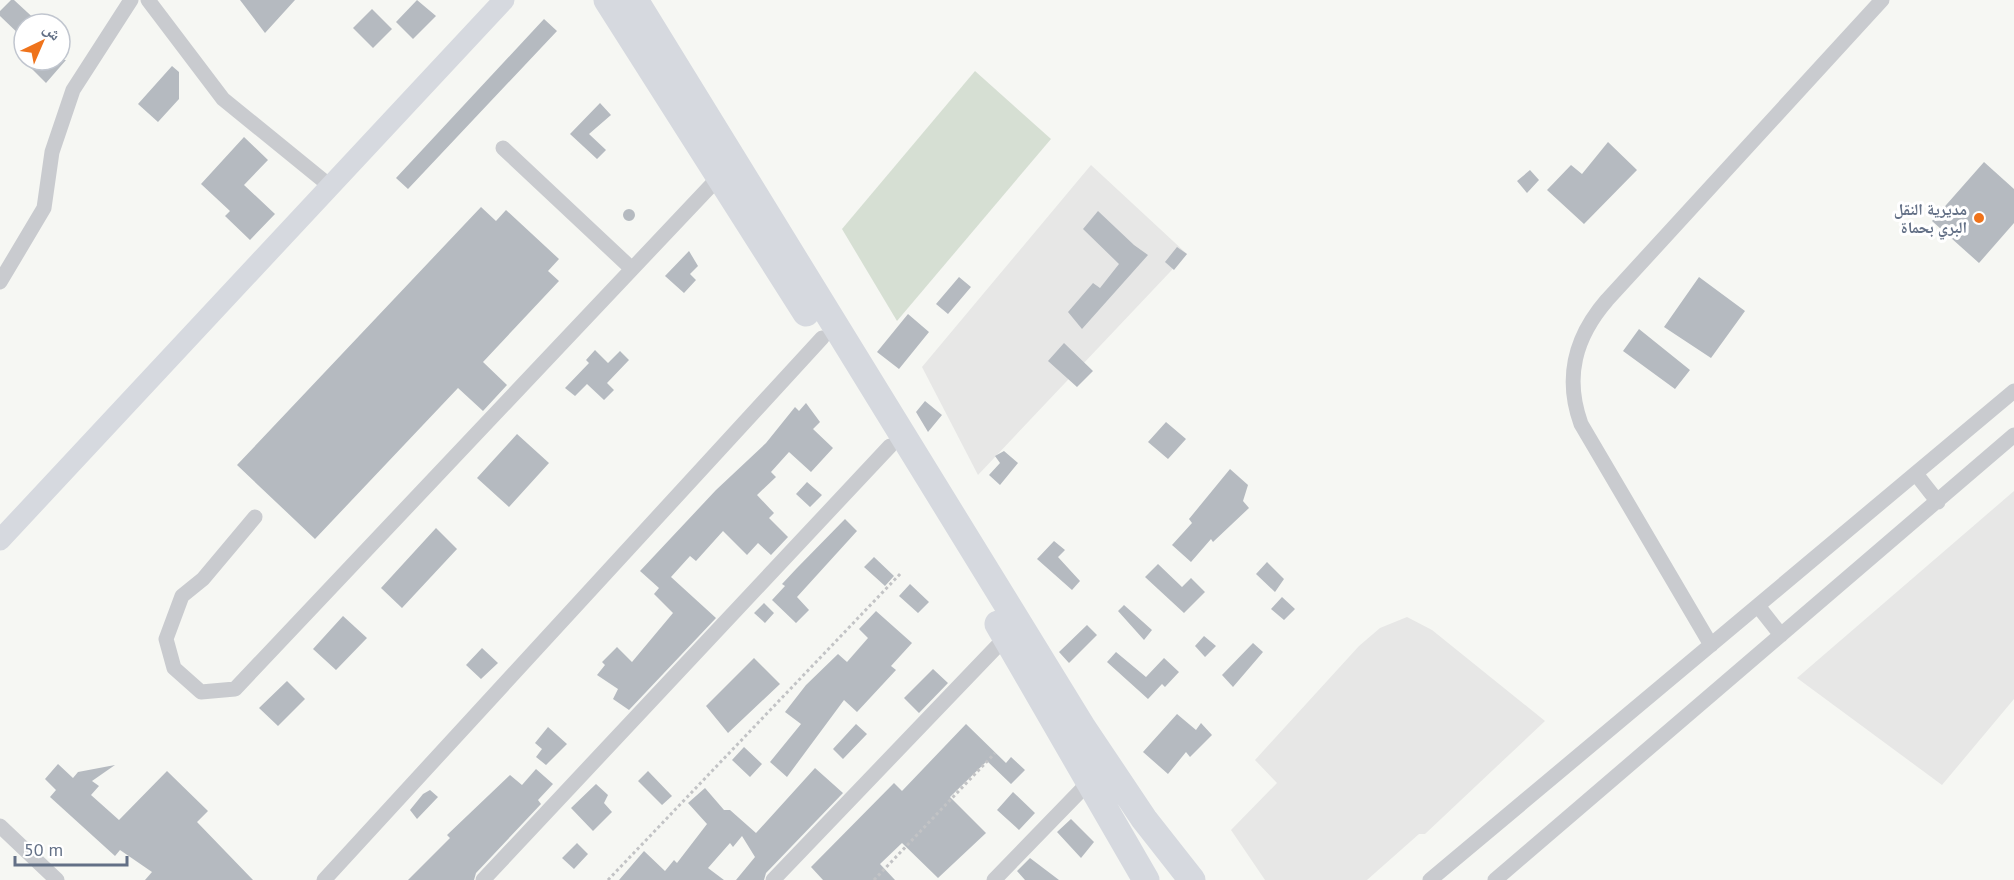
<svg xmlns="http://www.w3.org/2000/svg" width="2014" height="880" viewBox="0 0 2014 880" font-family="'PT Sans','Noto Naskh Arabic',sans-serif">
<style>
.built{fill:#e7e7e6}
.green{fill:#d6dfd3}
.building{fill:#b5bac0}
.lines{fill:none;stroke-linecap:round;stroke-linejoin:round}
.path{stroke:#c2c3c5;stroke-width:3;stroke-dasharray:3 3;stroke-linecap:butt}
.street{stroke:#c9cbcf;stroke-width:15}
.secondary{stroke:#d6d9df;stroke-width:21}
.highway{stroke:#d6d9df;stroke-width:27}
.poi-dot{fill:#ef731b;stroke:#fff;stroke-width:2}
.labels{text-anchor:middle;stroke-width:6;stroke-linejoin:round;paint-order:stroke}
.poi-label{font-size:16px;font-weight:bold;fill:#637086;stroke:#fff;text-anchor:end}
</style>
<rect width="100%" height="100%" fill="#f6f7f3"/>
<path class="built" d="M1091,165L1187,254L978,475L922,367Z
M2014,491V699L1942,785L1797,678Z
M1407,617L1432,630L1545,721L1425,834H1419L1367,880H1265L1231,830L1277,783L1255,760L1359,646L1380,628Z"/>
<path class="green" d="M975,71L1051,139L897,321L842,229Z"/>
<path class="building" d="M11,0H14L40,24H24V39L0,16V11Z
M240,0H295L265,33Z
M417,0L436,16L413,39L396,22Z
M372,9L392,29L373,48L353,28Z
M544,19L557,31L408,189L396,178Z
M23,60H66L46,83Z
M172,66L179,72V99L158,122L138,104Z
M600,103L611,115L589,134L606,150L597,159L570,134Z
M244,137L268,160L244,185L275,214L250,240L225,216L230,211L201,184Z
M1608,142L1637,170L1584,224L1547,190L1571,165L1582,174Z
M1984,162L2014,189V223L1979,263L1932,221Z
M1530,170L1539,180L1527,193L1517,181Z
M481,207L496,221L506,210L559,259L548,271L559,281L483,362L507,385L483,411L458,388L315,539L237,465Z
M623 215a6 6 0 1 1 12 0a6 6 0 1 1-12 0Z
M1098,211L1134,245L1148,255L1082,329L1068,312L1093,283L1100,288L1119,264L1083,229Z
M1177,247L1187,254L1174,270L1165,262Z
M689,251L698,266L690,274L696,280L684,293L665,276Z
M959,277L971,287L948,314L936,304Z
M1699,277L1745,311L1711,358L1664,327Z
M908,314L929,332L899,369L877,352Z
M1639,329L1690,370L1675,389L1623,351Z
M1064,343L1093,371L1077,387L1048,361Z
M595,350L608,363L620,351L629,360L607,383L614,390L604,400L587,384L575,396L565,388L589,363L586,360Z
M925,401L942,415L928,432L916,412Z
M806,403L820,422L813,429L833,448L811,472L789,452L771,472L776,477L757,495L774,513L769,518L788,537L771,555L758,543L747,555L723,531L696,561L690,556L671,577L716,618L629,710L613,699L618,689L597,675L605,665L602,662L617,647L632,662L673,613L654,594L659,588L640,571L716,490L766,443L795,407L799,411Z
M1166,422L1186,439L1168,459L1148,442Z
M517,434L549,463L509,507L477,478Z
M1004,451L1018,463L1000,485L989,475L1000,463L995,456Z
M1230,469L1248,485L1243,501L1249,508L1213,542L1211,539L1191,562L1172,545L1192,523L1189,519Z
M807,482L822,495L810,507L796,494Z
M845,519L857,531L797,597L809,610L796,623L772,600L785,586L782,584L797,568Z
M436,528L457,549L402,608L381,588Z
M1054,541L1065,550L1058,557L1080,581L1072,590L1037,559Z
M874,557L894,576L885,586L864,567Z
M1267,562L1284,579L1275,592L1256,574Z
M1158,564L1182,587L1191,578L1205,592L1184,613L1145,577Z
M910,584L929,602L918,613L899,596Z
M1282,597L1295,609L1284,620L1271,609Z
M764,603L774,613L765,623L754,613Z
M1124,605L1152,630L1144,640L1118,611Z
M876,611L912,643L891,666L896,670L857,712L844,700L787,777L770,762L801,724L785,712L806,685L838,654L847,662L868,638L859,629Z
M343,616L367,638L336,670L313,649Z
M1087,625L1097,635L1069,663L1059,652Z
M1204,636L1216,646L1205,657L1195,646Z
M1253,643L1263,652L1233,687L1222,675Z
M482,648L498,663L481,679L466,665Z
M1116,652L1146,677L1164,658L1179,672L1165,687L1162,684L1148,699L1107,662Z
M754,658L780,684L728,733L706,706Z
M933,669L948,683L919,713L904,698Z
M287,681L305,699L278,726L259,708Z
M1177,714L1196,730L1201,723L1212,735L1190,757L1186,752L1168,774L1143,752Z
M856,724L867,734L843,759L833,749Z
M966,724L1006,763L1011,757L1025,770L1011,784L987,761L950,797L986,833L938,878L902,843L880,864L895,880H823L811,867L894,783L902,791Z
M548,727L567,744L546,765L536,757L542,749L535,743Z
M744,747L762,764L750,777L732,760Z
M58,764L73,778L78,772L115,765L92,781L99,786L91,795L119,820L167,771L208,811L197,822L253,880H145L152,872L120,850L115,856L50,797L56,790L45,779Z
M815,768L843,793L766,873L764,880H736L755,857L742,836L733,847L730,843L708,868L724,880H619L644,851L665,871L674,860L677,863L707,824L688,803L705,788L724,810H730L756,833Z
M536,769L553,784L538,800L541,804L476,873L474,880H408L450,838L447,835L510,775L522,785Z
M648,771L672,796L662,805L638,781Z
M596,784L608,795L604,803L612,812L593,831L571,808Z
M430,790L438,797L417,819L410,810L423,794Z
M1013,792L1035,813L1019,830L997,810Z
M1071,819L1094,842L1081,858L1057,832Z
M577,843L588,854L574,869L562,858Z
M1030,858L1059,880H1025L1017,871Z"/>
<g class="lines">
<path class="path" d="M608,880L901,573
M874,880L995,753"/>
<path class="street" d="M148,0L223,99L330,186
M503,148L632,269
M0,282L44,208L52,152L73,90L131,0
M1916,474L1938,502
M255,517L203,579L182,596L166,639L174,668L201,692L235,689L720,176
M1758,606L1781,635
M1711,645L1581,424C1564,377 1575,337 1607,300L1882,0
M0,826L57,880
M324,880L822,338
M483,880L890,446
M773,880L1006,637
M994,880L1091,780
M1430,880L2014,391
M1495,880L2014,435"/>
<path class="secondary" d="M0,540L504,0"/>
<path class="highway" d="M607,0L806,313
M635,0L1083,728L1144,819L1192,880
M998,624L1146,880"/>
</g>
<circle class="poi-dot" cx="1979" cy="218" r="6"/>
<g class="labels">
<g class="poi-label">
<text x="1967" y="215">مديرية النقل<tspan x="1967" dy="18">البري بحماة</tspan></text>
</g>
</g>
<g transform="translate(42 42) rotate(44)"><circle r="28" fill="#ffffff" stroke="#c1c6cf" stroke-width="1.5"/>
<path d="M0-4.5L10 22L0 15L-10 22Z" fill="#ef731b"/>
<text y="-9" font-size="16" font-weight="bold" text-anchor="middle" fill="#637086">ش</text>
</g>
<path d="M15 856v9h112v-9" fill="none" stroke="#637086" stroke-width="3"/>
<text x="24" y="856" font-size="18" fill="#637086" stroke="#ffffff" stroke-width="4.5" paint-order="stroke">50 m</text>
</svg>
